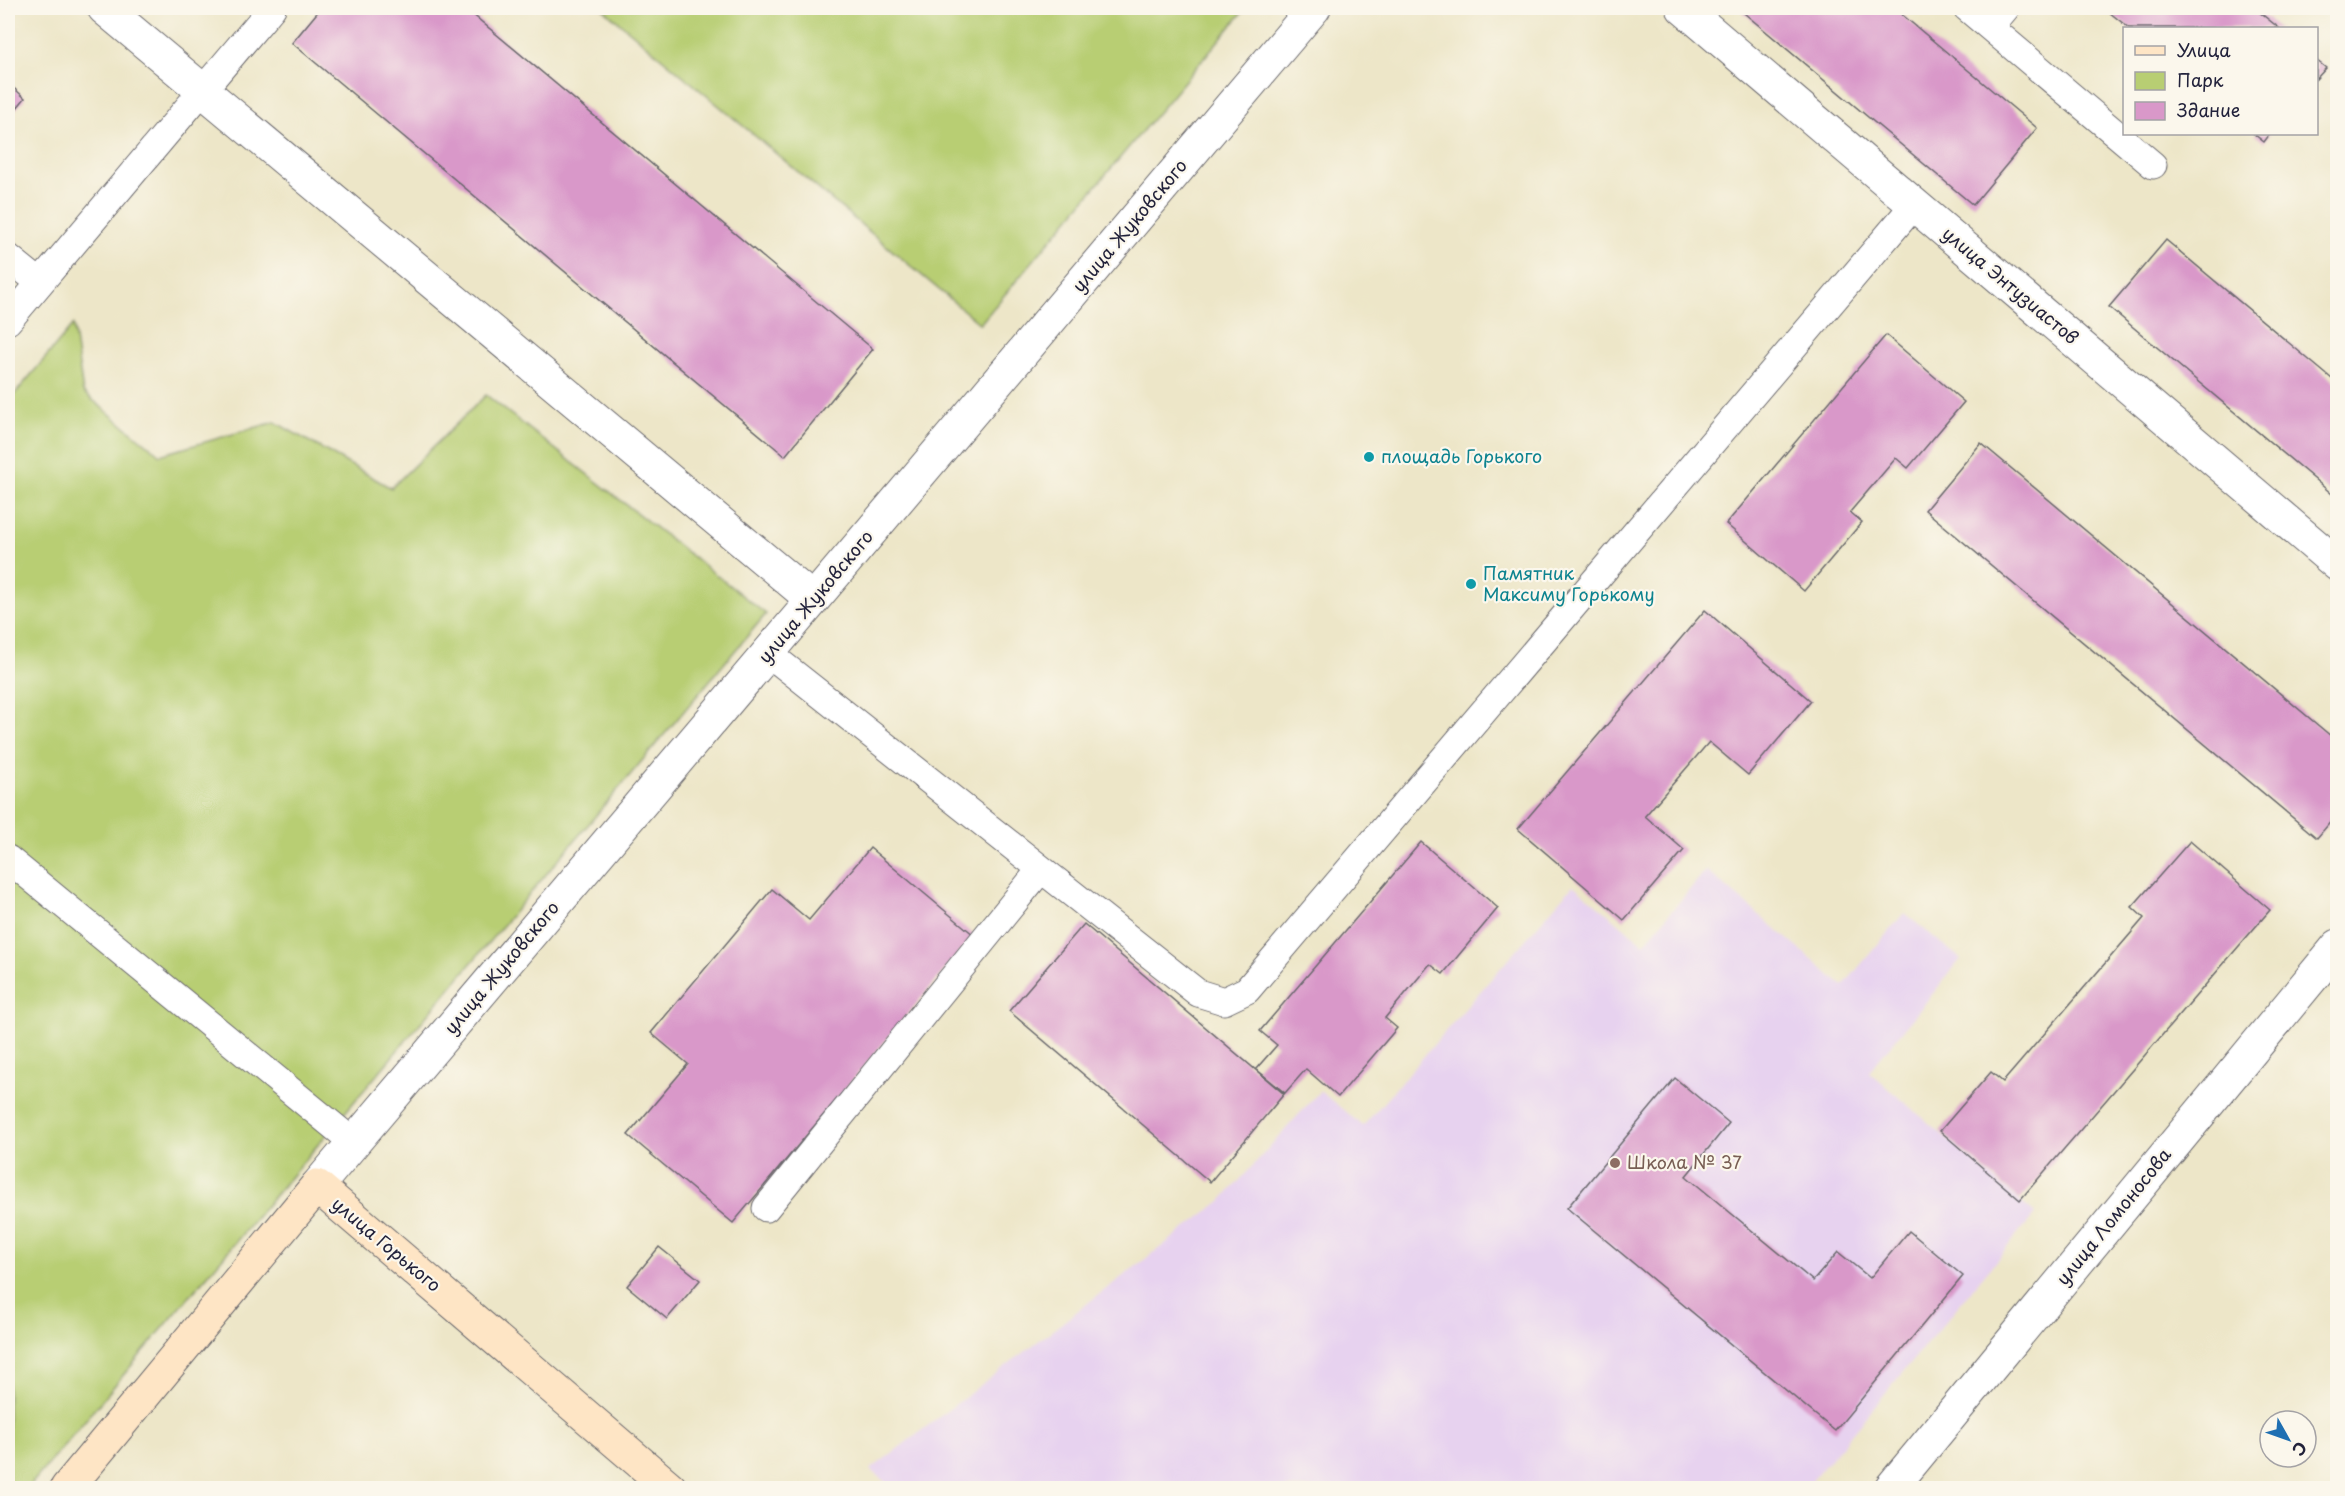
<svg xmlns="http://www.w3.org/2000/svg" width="2345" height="1496" viewBox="0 0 2345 1496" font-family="'Playpen Sans',sans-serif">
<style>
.built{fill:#e7d2ef}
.green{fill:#b8ce73;stroke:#6d7857;stroke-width:1.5}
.building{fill:#d998c9}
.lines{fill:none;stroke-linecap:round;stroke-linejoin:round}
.lane-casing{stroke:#69676c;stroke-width:29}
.street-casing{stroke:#69676c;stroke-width:35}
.secondary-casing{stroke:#69676c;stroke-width:35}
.lane{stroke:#fff;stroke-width:27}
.street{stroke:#fff;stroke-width:33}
.secondary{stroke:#fee5c5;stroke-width:33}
.culture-dot{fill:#0f9aa8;stroke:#fbf7ec;stroke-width:2}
.education-dot{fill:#8d6e63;stroke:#fbf7ec;stroke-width:2}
.labels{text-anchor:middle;stroke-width:4.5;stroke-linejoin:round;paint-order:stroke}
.street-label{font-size:18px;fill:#22223b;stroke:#fbf7ec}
.culture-label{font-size:18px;fill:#0d838f;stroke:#fbf7ec;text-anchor:start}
.education-label{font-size:18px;fill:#785e54;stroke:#fbf7ec;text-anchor:start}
</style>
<rect width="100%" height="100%" fill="#fbf7ec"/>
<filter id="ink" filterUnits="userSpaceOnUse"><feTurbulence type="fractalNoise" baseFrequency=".0167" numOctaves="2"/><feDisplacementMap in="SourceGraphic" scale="12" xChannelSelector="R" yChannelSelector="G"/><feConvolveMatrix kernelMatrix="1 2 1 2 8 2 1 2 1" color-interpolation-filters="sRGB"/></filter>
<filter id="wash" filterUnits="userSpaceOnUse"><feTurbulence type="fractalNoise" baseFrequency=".008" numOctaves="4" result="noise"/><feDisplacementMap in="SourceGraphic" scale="24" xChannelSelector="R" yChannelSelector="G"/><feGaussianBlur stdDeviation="1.35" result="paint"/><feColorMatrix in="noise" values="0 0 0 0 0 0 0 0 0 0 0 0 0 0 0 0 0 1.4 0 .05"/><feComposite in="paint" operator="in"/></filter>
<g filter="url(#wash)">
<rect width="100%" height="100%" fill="#ede6c8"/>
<path class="built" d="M1706,870L1843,986L1904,913L1961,959L1869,1072L2035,1214L1806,1488H893L870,1470L1221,1201L1320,1091L1363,1126L1573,885L1644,944Z"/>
<path class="green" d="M602,8H1246L980,324Z
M73,325L83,392L160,455L275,422L391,488L486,395L766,614L28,1488H8V402Z"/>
<g id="blocks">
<path class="building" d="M321,8H465L873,349L785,456L292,43Z
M1738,8H1894L2037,128L1973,205Z
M2104,8H2254L2279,28H2129Z
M2316,60L2326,68L2316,79Z
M8,83L25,98L8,119Z
M2254,134H2270L2264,142Z
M2166,240L2338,384V499L2109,307Z
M1886,335L1964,402L1908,468L1896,458L1850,512L1862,522L1804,591L1726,524Z
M1981,443L2338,742V813L2317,838L1925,510Z
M1705,610L1811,701L1748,775L1709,742L1645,816L1684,850L1624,920L1518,829Z
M2190,841L2270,910L2020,1200L1940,1131L1991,1072L2003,1082L2144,918L2132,907Z
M1421,842L1498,908L1443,974L1430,964L1385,1018L1397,1028L1338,1097L1306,1069L1285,1093L1256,1069L1277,1045L1260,1031Z
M870,848L974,935L733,1223L628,1135L688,1064L651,1033L772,889L809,920Z
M1084,924L1284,1094L1210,1182L1009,1011Z
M1675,1078L1729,1123L1686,1176L1813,1281L1838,1252L1870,1278L1909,1231L1963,1276L1835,1431L1567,1208Z
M659,1247L700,1280L667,1319L627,1286Z"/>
</g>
</g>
<g filter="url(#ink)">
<use href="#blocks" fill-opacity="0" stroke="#69676c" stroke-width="1.5"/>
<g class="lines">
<g class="lane-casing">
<path id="lane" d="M1967,8L2153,165
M1990,27L2006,8
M8,257L40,283
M8,321L272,8
M768,653L1198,993L1224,1001L1247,990L1914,205
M8,859L353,1142
M766,1208L1041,869"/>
</g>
<g class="street-casing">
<path id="street" d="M104,8L813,600
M1683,8L2338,565
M317,1186L1314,8
M1891,1488L2338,946"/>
</g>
<g class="secondary-casing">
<path id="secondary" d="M67,1488L317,1186L670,1488"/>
</g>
<use href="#lane" class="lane"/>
<use href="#street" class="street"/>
<use href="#secondary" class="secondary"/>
</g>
</g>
<g class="culture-dot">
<circle cx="1369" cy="457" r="6"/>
<circle cx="1471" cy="584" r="6"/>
</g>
<circle class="education-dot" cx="1615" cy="1163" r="6"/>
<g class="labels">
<g class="street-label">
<text transform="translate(1130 226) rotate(-50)" y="6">улица Жуковского</text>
<text transform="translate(2010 286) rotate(40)" y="6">улица Энтузиастов</text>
<text transform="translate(816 597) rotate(-50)" y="6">улица Жуковского</text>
<text transform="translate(502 968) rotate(-50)" y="6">улица Жуковского</text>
<text transform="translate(2114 1217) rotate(-51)" y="6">улица Ломоносова</text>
<text transform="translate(386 1245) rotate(40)" y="6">улица Горького</text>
</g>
<g class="culture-label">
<text x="1381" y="463">площадь Горького</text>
<text x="1483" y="580">Памятник<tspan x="1483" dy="21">Максиму Горькому</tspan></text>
</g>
<g class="education-label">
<text x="1627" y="1169">Школа № 37</text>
</g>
</g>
<rect width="2345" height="1496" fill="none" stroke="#fbf7ec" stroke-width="30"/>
<rect x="2123" y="27" width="195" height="108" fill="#fbf7ec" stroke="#a4a2a5" stroke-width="1.5"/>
<rect x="2135" y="46" width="30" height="9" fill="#fee5c5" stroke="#a4a2a5" stroke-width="1.5"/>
<text x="2177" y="57" font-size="18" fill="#22223b">Улица</text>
<rect x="2135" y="72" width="30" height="18" fill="#b8ce73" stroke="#a4a2a5" stroke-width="1.5"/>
<text x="2177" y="87" font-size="18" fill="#22223b">Парк</text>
<rect x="2135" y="102" width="30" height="18" fill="#d998c9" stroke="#a4a2a5" stroke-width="1.5"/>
<text x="2177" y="117" font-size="18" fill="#22223b">Здание</text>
<g transform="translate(2288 1439) rotate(130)"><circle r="28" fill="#fbf7ec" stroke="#a4a2a5" stroke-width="1.5"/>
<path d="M0-4.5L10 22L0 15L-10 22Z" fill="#1f6fb2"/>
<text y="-9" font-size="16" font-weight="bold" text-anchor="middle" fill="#22223b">С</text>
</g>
</svg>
